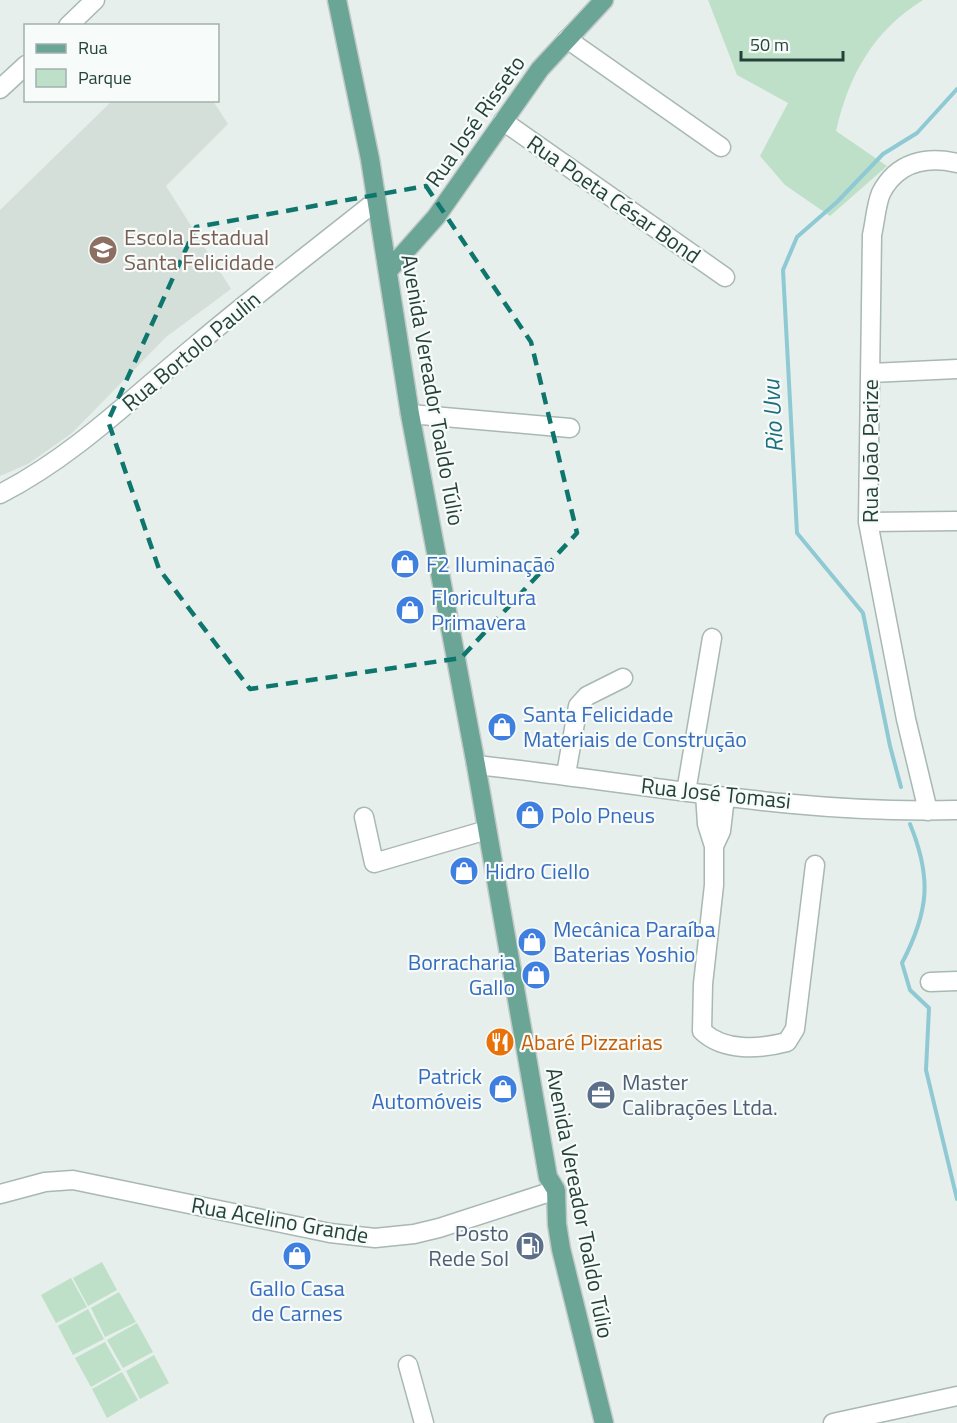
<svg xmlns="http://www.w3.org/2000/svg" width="957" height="1423" viewBox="0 0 957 1423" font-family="'Titillium Web',sans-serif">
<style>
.built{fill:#d4dfda}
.green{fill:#bfe0c8}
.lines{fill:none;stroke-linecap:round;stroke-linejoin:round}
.stream{stroke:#8ec9d4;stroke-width:4}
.minor-casing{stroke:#a8b8b2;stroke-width:21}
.major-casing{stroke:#c2cac8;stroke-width:21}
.minor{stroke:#fff;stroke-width:18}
.major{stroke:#6aa596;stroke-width:18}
.marked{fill:none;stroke:#0f766e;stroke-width:4.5;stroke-dasharray:12 8;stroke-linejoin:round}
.labels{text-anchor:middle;stroke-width:4.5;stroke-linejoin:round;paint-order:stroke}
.street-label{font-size:22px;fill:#24423a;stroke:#f7fbf9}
.education-label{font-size:22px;fill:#785e54;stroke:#f7fbf9;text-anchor:start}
.shop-label{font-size:22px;fill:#366cbe;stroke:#f7fbf9;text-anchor:start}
.food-label{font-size:22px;fill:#c56008;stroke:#f7fbf9;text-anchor:start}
.service-label{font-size:22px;fill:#4e5e75;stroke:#f7fbf9;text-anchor:start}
.water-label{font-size:24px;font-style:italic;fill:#1c6f80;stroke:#f7fbf9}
</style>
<rect width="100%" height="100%" fill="#e6efeb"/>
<path class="built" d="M113,100L213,101L228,124L166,186L231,289L166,337L72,433L28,464L0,476V210Z"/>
<path class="green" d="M708,0H923C873,31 849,75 836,131L887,166L830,216L785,185L760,156L788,103L737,75Z
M102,1262L117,1290L88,1306L73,1278Z
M71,1278L87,1307L56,1323L41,1295Z
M119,1292L136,1322L105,1337L91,1308Z
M88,1309L104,1339L73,1355L58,1326Z
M137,1323L153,1352L123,1368L107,1340Z
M105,1342L121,1370L91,1387L75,1358Z
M154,1355L169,1383L140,1399L126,1371Z
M122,1372L138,1400L107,1418L92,1389Z"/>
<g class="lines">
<path class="stream" d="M901,787L890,746L863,613L797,533L783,270L797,237L837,202L883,154L917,133L957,89
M910,824C932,878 929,911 902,963L910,990L929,1008L926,1070L957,1199"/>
<g class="minor-casing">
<path id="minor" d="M68,26L95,0
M567,39L721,147
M0,89L26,65
M503,121L725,277
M871,373L957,369
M410,414L570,428
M0,494C74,456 132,398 195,346C254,296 316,249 376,201
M868,522L957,521
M476,765C636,782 796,815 957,810
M566,774L578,706L587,696L623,678
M686,792L712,638
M705,794L707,824L714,846V885L703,984L702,1031C724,1052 760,1049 787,1042L795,1029L815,865
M928,811L906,719L868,522L872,235C875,222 876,205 881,193C897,162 926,156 957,163
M364,817L374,863L487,830
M714,846L721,831L725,797
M930,982L957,981
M0,1194L45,1182L73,1180L330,1233L375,1238L414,1234L439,1228L556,1190
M408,1365L424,1423
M833,1423L957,1396"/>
</g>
<g class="major-casing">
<path id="major" d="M337,0L370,159L410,414L476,765L548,1177L556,1190L557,1224L561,1249L604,1423
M388,271L436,217L540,69L604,0"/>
</g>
<use href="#minor" class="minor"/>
<use href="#major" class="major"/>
</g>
<path class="marked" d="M426,186L531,342L577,533L461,658L250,689L159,569L108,421L196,227Z"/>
<defs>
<g id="school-disc" transform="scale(1.5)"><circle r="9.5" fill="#8d6e63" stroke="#f7fbf9"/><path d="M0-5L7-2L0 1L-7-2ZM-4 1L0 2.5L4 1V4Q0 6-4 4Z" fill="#fff"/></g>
<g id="shop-disc" transform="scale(1.5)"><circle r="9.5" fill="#3f7fe0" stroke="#f7fbf9"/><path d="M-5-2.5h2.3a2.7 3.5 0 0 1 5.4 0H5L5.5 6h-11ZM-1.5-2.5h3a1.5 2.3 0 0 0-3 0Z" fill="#fff"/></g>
<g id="restaurant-disc" transform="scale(1.5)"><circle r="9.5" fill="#e8710a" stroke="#f7fbf9"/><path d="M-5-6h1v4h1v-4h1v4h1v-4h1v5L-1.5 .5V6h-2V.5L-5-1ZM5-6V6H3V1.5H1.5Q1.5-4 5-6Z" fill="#fff"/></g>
<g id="office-disc" transform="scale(1.5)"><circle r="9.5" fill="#5c6f8a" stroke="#f7fbf9"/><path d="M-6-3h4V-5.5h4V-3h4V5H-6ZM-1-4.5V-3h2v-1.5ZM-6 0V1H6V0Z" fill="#fff"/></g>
<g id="fuel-disc" transform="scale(1.5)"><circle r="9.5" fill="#5c6f8a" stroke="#f7fbf9"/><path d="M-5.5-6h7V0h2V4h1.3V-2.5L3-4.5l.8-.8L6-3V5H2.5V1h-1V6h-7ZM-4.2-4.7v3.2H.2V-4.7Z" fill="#fff"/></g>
</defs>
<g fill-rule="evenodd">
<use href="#school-disc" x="103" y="250"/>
<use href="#shop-disc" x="405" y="564"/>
<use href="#shop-disc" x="410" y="610"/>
<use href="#shop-disc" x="502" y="727"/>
<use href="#shop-disc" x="530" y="815"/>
<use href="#shop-disc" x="464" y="871"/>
<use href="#shop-disc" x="532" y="942"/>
<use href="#shop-disc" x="536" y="975"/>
<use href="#restaurant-disc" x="500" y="1042"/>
<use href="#shop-disc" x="503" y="1089"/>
<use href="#office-disc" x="601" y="1095"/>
<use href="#fuel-disc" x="530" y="1246"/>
<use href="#shop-disc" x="297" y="1256"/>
</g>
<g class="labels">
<g class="street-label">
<text transform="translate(475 121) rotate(-55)" y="8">Rua José Risseto</text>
<text transform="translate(614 199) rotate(35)" y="8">Rua Poeta César Bond</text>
<text transform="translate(191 351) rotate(-40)" y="8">Rua Bortolo Paulin</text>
<text transform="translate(433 390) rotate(80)" y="8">Avenida Vereador Toaldo Túlio</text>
<text transform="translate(870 451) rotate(-90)" y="8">Rua João Parize</text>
<text transform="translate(716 793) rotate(6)" y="8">Rua José Tomasi</text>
<text transform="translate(580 1203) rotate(79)" y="8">Avenida Vereador Toaldo Túlio</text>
<text transform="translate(280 1220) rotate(10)" y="8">Rua Acelino Grande</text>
</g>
<g class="education-label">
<text x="124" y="245">Escola Estadual<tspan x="124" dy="25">Santa Felicidade</tspan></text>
</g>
<g class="shop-label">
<text x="426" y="572">F2 Iluminação</text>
<text x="431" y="605">Floricultura<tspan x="431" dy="25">Primavera</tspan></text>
<text x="523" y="722">Santa Felicidade<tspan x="523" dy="25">Materiais de Construção</tspan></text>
<text x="551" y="823">Polo Pneus</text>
<text x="485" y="879">Hidro Ciello</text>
<text x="553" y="937">Mecânica Paraíba<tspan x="553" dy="25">Baterias Yoshio</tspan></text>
<text x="515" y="970" text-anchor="end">Borracharia<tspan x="515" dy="25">Gallo</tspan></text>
<text x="482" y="1084" text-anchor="end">Patrick<tspan x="482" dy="25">Automóveis</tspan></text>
<text x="297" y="1296" text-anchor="middle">Gallo Casa<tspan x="297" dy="25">de Carnes</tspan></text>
</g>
<g class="food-label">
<text x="521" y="1050">Abaré Pizzarias</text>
</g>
<g class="service-label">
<text x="622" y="1090">Master<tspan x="622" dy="25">Calibrações Ltda.</tspan></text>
<text x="509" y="1241" text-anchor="end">Posto<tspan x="509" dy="25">Rede Sol</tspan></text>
</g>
<g class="water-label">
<text transform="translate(773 416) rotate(-93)" y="8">Rio Uvu</text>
</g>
</g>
<rect x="24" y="24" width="195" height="78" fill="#f7fbf9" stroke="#a3b1ad" stroke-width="1.5"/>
<rect x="36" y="44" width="30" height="9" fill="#6aa596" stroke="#a3b1ad" stroke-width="1.5"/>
<text x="78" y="54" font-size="18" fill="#24423a">Rua</text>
<rect x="36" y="69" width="30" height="18" fill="#bfe0c8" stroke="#a3b1ad" stroke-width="1.5"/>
<text x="78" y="84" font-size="18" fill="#24423a">Parque</text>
<path d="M741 51v9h102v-9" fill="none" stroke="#24423a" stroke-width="3"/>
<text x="750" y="51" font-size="18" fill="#24423a" stroke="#f7fbf9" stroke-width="4.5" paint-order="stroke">50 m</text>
</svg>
